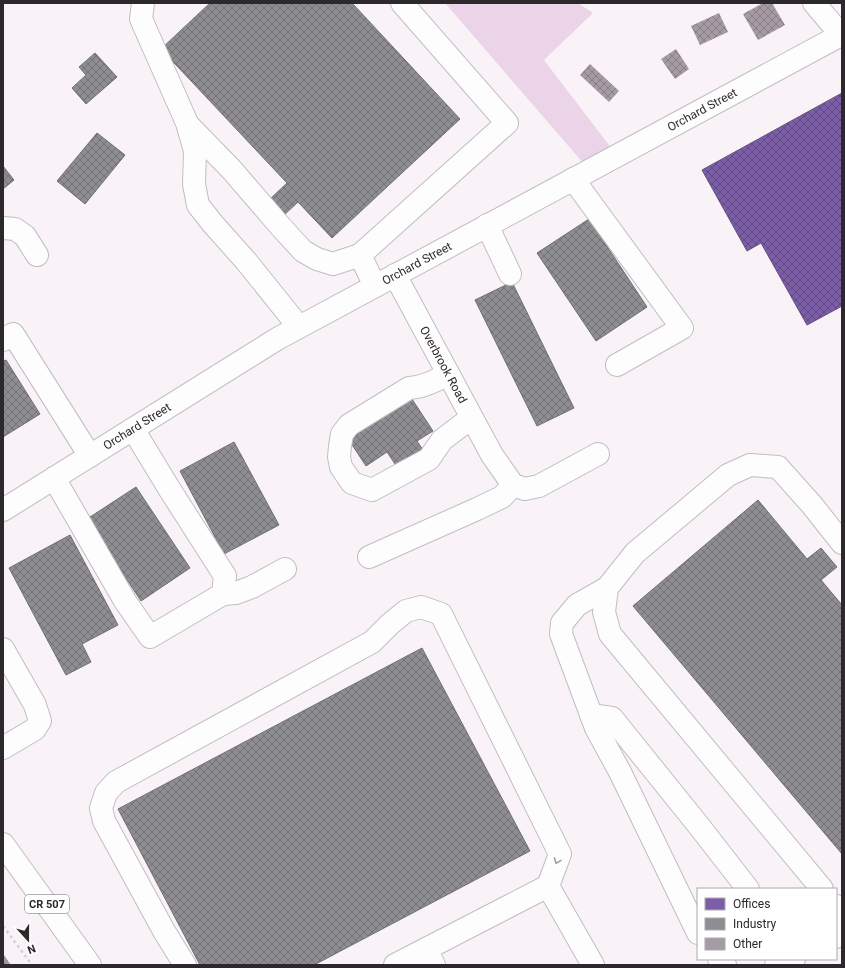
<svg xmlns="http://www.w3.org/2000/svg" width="845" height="968" viewBox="0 0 845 968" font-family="Roboto,sans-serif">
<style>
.green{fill:#ecd4e8}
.offices{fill:url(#offices-cross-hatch);stroke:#634e82}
.industry{fill:url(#industry-cross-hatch);stroke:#706f73}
.building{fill:url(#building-cross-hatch)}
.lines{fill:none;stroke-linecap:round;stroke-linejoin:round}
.minor-casing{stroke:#c1bdc0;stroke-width:24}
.major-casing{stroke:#c1bdc0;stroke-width:24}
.path{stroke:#d4d2d4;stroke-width:2.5;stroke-dasharray:3 3;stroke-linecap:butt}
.minor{stroke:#fefdfe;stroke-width:22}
.major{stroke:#fefdfe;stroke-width:22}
.oneway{stroke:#a09d9f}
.labels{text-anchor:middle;stroke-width:4;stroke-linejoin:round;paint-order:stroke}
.shield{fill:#fff;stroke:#6b686b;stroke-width:1}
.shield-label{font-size:11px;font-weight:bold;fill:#2c282b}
.street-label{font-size:12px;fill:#2c282b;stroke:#fff}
</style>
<defs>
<pattern id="offices-cross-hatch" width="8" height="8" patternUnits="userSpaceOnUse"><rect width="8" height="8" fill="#7b5ea7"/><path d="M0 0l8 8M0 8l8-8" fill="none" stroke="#604a80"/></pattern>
<pattern id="industry-cross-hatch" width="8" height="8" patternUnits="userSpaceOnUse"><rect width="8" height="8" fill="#8d8d92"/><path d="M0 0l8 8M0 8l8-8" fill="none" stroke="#737377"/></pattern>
<pattern id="building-cross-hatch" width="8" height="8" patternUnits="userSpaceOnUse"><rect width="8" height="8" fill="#a69aa4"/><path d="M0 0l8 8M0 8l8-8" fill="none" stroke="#877e86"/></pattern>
</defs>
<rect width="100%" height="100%" fill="#f9f3f8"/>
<path class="green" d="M445,3H578L593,13L544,60L612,149L584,164Z"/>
<path class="offices" d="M842,93V306L807,325L761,243L747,251L702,170Z"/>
<path class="industry" d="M210,3H352L460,119L332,238L298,202L283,216L269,200L287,183L161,49Z
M95,53L117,77L86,104L72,88L86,75L79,67Z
M97,133L125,155L85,204L57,181Z
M3,166L14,180L3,189Z
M589,219L647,307L596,341L537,253Z
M512,282L574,408L537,426L475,300Z
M6,360L40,414L3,437V361Z
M408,393L433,431L417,441L425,453L399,470L387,452L366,466L345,434Z
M234,442L279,525L224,554L180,471Z
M136,487L190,568L141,601L87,519Z
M758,500L807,559L821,548L837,567L821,580L842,605V854L633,606Z
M70,535L118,625L82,644L91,662L66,675L9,568Z
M422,648L530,851L314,965H200L118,809Z"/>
<path class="building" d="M763,3H772L785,25L758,40L743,14Z
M719,13L728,32L700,45L691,26Z
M676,49L689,69L675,79L661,59Z
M590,64L619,91L609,102L580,75Z
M3,954L11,965H3Z"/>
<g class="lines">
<g class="minor-casing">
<g id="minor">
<path d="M143,3L141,19L187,123L195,151L194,184L198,205L213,224L246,261L299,327"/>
<path d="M814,3L842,36"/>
<path d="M190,127L231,169L281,227L303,251L317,259L333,264L360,255"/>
<path d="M573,179L682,328L617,365"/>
<path d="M487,225L510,274"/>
<path d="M3,228L15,229L25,236L37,255"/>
<path id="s1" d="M395,275L492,455L513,485L525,489L539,486L598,454"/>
<path d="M375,286L360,255L507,123L402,3"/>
<path d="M3,340L13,334L90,456"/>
<path d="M448,374C435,381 424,387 409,388L349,425L342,434L340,446L339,457L341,467L352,483L372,490L429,459L442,440L471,418"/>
<path d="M54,478L125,601L150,637L223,594L225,576L170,490L133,429"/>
<path id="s2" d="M3,510L277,339L841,35"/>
<path d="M369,557L477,509L502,497L513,485"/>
<path d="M607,588L577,605L562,623L561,634L596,728L620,772L698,933"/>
<path d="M223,594L236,593L252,587L285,569"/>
<path d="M3,649L35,705L40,721L35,729L3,748"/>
<path d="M591,715L612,718L699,826L748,889"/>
<path d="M822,889L610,634L604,612L607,588L635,553L728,475L750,465L778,467L812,505L842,543"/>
<path d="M836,906L842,914"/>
<path d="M836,937L842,934"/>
<path d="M719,959L725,965"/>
<path d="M185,965L164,931L104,821L101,808L106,793L116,782L372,642L390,624L406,611L421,607L441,614L560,854L548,886"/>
<path d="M395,965L426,949"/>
<path d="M434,965L426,949L548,886L593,965"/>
<path d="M776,965L794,959"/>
</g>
</g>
<g class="major-casing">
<path id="major" d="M3,844L90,965"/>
</g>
<path class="path" d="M3,926L32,965"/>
<use href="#minor" class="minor"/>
<use href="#major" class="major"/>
</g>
<defs><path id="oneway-chevron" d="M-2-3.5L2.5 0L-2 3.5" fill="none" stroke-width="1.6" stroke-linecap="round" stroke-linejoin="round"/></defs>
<use class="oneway" href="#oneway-chevron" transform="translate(557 861) rotate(110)"/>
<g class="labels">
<rect class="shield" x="25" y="895" width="44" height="18" rx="3"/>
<g class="shield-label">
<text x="47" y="908">CR 507</text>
</g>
<g class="street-label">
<text dy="4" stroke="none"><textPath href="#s2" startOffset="806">Orchard Street</textPath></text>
<text dy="4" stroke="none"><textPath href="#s2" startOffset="482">Orchard Street</textPath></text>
<text dy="4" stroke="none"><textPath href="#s1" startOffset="102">Overbrook Road</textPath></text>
<text dy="4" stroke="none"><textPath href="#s2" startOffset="158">Orchard Street</textPath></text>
</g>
</g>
<rect width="845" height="968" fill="none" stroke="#2c282b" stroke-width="8"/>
<rect x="697" y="888" width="140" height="72" fill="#ffffff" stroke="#aba9aa"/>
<rect x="705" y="898" width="20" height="12" fill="#7b5ea7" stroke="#aba9aa"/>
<text x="733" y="908" font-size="12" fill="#2c282b">Offices</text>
<rect x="705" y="918" width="20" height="12" fill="#8d8d92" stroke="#aba9aa"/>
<text x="733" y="928" font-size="12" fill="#2c282b">Industry</text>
<rect x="705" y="938" width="20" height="12" fill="#a69aa4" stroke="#aba9aa"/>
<text x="733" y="948" font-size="12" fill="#2c282b">Other</text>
<g transform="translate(28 940) rotate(159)" stroke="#ffffff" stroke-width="3" paint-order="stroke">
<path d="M0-3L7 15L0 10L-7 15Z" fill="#2c282b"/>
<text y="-6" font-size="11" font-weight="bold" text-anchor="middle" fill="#2c282b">N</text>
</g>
</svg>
